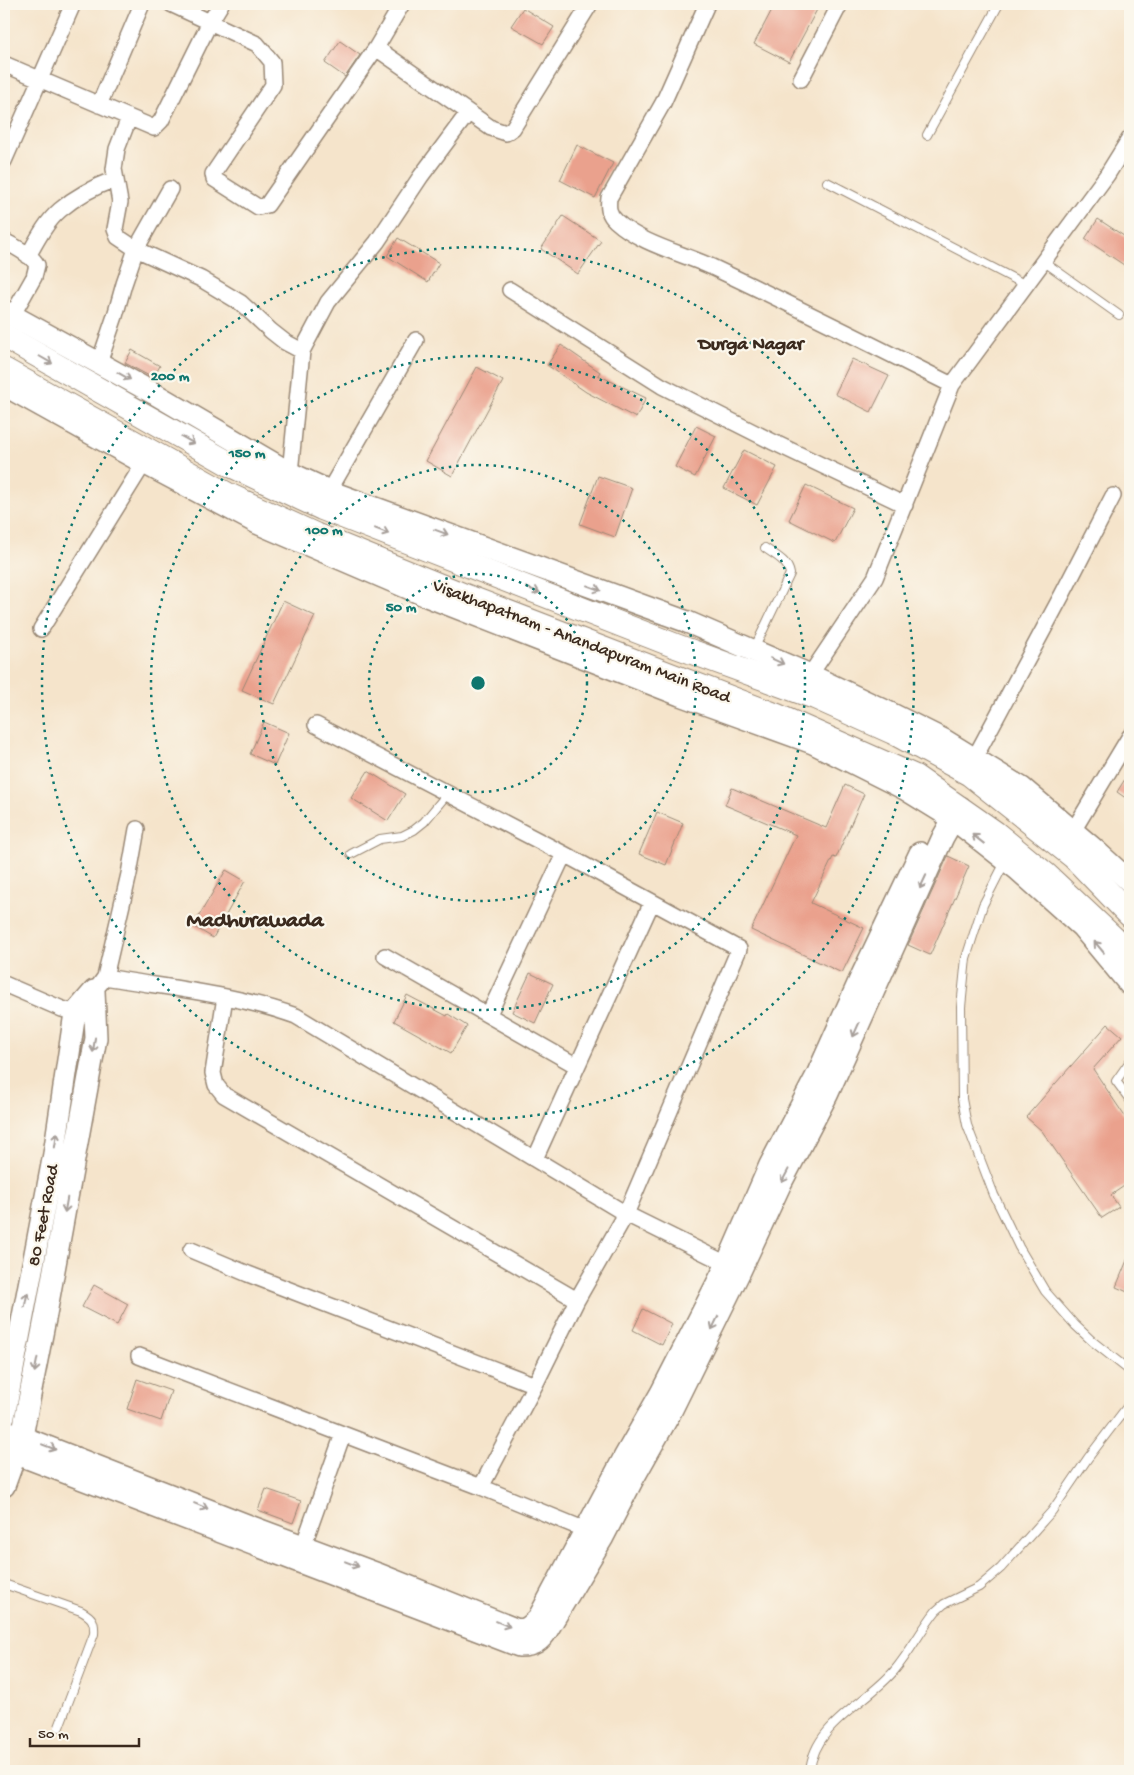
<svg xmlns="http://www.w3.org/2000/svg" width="1134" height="1775" viewBox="0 0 1134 1775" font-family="'Gochi Hand',sans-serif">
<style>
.building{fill:#eaa18d}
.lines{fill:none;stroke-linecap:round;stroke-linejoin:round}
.lane-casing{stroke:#988774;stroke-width:10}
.street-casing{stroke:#988774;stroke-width:18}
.secondary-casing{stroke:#988774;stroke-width:24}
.primary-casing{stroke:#988774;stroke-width:26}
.lane{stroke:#fff;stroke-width:8}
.street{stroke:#fff;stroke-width:15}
.secondary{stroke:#fff;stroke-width:21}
.primary{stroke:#fff;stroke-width:24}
.oneway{stroke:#a79f9a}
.ring{fill:none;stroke:#0f766e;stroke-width:2.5;stroke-dasharray:2.5 5}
.labels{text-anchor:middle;stroke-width:4.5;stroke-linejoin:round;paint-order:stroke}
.street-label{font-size:18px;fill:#3b2a1e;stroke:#fbf7ec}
.neighbourhood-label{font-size:19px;font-weight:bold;fill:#3b2a1e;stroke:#fbf7ec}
.district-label{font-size:22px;font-weight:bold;fill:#3b2a1e;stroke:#fbf7ec}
.centre{fill:#0f766e;stroke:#fbf7ec;stroke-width:2.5}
.ring-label{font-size:15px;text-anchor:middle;font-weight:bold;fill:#0f766e;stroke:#fbf7ec;stroke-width:4.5;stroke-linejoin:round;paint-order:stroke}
</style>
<rect width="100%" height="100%" fill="#fbf7ec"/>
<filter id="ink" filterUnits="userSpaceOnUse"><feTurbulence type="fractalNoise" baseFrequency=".02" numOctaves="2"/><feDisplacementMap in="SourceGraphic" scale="10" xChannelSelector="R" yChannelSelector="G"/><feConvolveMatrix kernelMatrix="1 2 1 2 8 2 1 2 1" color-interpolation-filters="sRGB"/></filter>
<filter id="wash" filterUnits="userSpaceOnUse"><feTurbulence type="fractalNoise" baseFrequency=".0096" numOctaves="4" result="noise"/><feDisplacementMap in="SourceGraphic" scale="20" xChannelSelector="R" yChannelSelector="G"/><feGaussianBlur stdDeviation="1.12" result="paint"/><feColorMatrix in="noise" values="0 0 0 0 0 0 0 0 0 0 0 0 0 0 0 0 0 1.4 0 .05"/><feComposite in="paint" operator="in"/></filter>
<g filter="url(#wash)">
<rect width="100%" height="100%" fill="#f5e4cb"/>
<g id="blocks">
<path class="building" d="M775,4H820L789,62L754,44Z
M523,8L554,27L543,44L511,26Z
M340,41L360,55L345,77L325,63Z
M577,145L613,163L595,198L560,180Z
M563,216L601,241L578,274L541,249Z
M1098,219L1130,240V269L1085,239Z
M398,238L439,263L428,282L387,256Z
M561,345L600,372L598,375L646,398L636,418L586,392L547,365Z
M132,350L160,366L153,378L125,363Z
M852,359L889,376L871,412L835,394Z
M477,367L503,381L452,476L426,461Z
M696,426L716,436L695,477L675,467Z
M744,450L777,467L757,505L724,488Z
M598,476L632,488L615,537L580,524Z
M806,485L853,508L835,543L789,520Z
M283,601L315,616L274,704L242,690Z
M264,722L289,733L275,765L250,754Z
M368,771L405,794L388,821L351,798Z
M1130,771V801L1117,792Z
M845,785L864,794L836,858L833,857L811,903L864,928L842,973L751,930L796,835L725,805L732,788L826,828Z
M657,812L683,823L666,865L639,854Z
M948,856L969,866L930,955L908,945Z
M226,870L245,881L213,938L193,926Z
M530,973L553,984L535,1023L512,1012Z
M407,995L447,1016L448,1014L467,1026L451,1053L394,1021Z
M1108,1024L1122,1036L1093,1069L1130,1124V1182L1111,1195L1119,1207L1102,1218L1042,1131L1026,1117Z
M1130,1253V1293L1116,1287Z
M94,1285L128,1304L117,1325L82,1307Z
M643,1309L672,1324L662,1345L633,1330Z
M137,1379L171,1391L161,1421L127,1409Z
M266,1489L301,1501L293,1523L258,1510Z"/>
</g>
</g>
<g filter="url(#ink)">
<use href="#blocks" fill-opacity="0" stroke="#988774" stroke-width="1"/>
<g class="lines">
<g class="lane-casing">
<path id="lane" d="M927,135L999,4
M827,182L1026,285
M1043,261L1119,315
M754,649L790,574C788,561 775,555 765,548
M351,854L380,839L402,836L414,830L424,822L448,793
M1005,862L983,905L966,958L961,1007L962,1099L967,1125L994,1195L1019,1247L1045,1291L1075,1325L1092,1341L1130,1371
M1130,1061L1116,1081L1130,1100
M4,1584L81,1611C92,1617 95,1621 94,1634L59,1727
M810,1771C814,1724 866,1704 894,1671C910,1652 921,1630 936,1611L944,1604L979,1587L1001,1568L1052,1511L1088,1458L1130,1403"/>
</g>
<g class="street-casing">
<path id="street" d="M171,4L257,44L272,62L273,85L213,174L214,179L258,207L267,205L376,48
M402,4L376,48L491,128L506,133L513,128L590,4
M707,4L663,103L609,198C608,207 608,214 616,221C641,244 682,253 712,267C793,305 872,345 952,385
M4,64L154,128L161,121L210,22L221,4
M801,79L840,4
M99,105L142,4
M129,118L117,149L114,169L120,202L115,229L118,237L136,249L201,279L241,303L271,331L285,342L302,351
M4,161L73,4
M4,241C15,247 31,254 37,265L34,277L12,316
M28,256C37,240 46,222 60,210C75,197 96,186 115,179
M510,290L662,386L773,442L905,505
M99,363L115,316L124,284L136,249L170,189
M290,473L302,351L328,302L377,242L421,176L468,113
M329,491L416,340
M41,629L144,463
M810,675L875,578L952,385L1107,175L1130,138
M974,759L1062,595L1113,496
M1073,831L1130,736
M385,956L577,1066
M105,977C168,988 235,994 296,1016L626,1214L739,949L564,854L316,725
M4,984L62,1009L84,1015
M100,984L105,977L129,874L137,829
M225,997L213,1073L216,1085L224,1095L577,1300L626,1214L735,1268
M489,1014L564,854
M535,1159L652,902
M191,1250L248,1274L535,1385
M139,1356L481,1487L535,1385L577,1300
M481,1487L593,1533
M300,1555L343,1434"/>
</g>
<g class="secondary-casing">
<path id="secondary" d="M4,311L155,394L290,473L329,491L685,621L810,675L890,713L944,740L1022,788L1094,849L1130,882
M4,385L144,463L257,523L429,597L680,695L813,743L905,789L952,818L1017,869L1082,927L1130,985
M4,1416L54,1154L75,1013L94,991L96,1038L46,1314L22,1436L4,1486
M4,1430L252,1527L378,1574L515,1629C526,1631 529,1627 538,1619L625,1456L661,1393L727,1264L770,1165L817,1075L862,975L920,853
M4,1449L519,1646C534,1646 541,1641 548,1629L603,1537L634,1477L670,1413L740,1271L780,1185L827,1095L943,837L960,807"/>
</g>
<g class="primary-casing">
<path id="primary" d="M4,336L233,466L322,508L676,646L815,697L893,732L970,774L1073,856L1130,915
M4,370L228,495L315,535L465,596L777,716L915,777L995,833L1046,875L1130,954"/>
</g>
<use href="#lane" class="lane"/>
<use href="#street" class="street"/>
<use href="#secondary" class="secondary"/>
<use href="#primary" class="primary"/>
</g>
<defs><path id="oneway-shaft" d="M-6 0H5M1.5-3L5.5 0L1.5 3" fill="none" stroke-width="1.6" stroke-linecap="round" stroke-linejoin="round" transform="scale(1.25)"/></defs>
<g class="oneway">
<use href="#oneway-shaft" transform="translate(46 360) rotate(30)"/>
<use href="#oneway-shaft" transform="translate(124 376) rotate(29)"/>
<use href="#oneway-shaft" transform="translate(188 440) rotate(29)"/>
<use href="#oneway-shaft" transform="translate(382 531) rotate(21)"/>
<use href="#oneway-shaft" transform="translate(441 532) rotate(20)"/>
<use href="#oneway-shaft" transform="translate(594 588) rotate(20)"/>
<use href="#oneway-shaft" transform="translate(533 590) rotate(21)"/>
<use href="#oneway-shaft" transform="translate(777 661) rotate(24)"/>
<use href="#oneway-shaft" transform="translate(978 839) rotate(-142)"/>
<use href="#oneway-shaft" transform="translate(923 882) rotate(115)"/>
<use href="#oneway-shaft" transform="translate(1099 947) rotate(-130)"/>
<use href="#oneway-shaft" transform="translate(856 1030) rotate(114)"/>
<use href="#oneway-shaft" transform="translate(94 1045) rotate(98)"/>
<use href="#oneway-shaft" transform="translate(56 1140) rotate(-81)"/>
<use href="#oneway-shaft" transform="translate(785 1176) rotate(118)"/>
<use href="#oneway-shaft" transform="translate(66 1205) rotate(100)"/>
<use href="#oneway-shaft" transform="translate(26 1300) rotate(-79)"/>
<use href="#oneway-shaft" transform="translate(715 1323) rotate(116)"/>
<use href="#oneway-shaft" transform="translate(36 1365) rotate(101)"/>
<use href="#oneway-shaft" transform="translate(49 1447) rotate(21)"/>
<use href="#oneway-shaft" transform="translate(201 1506) rotate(22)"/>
<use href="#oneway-shaft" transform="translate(352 1564) rotate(21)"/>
<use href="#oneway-shaft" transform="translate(503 1624) rotate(22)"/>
</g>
</g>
<g class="ring">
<circle cx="478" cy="683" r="109"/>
<circle cx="478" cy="683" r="218"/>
<circle cx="478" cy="683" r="327"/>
<circle cx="478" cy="683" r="436"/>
</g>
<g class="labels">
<g class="street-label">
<text transform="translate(582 640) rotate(21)" y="6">Visakhapatnam - Anandapuram Main Road</text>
<text transform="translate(42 1215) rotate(-79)" y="6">80 Feet Road</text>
</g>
<g class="neighbourhood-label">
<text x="751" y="349">Durga Nagar</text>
</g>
<g class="district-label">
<text x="255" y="926">Madhurawada</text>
</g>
</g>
<circle cx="478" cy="683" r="8" class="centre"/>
<g class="ring-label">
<text x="170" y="380">200 m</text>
<text x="247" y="457">150 m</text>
<text x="324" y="534">100 m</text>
<text x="401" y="611">50 m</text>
</g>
<rect width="1134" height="1775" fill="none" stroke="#fbf7ec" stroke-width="20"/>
<path d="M30 1738v8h109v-8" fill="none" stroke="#3b2a1e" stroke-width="2.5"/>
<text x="38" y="1738" font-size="15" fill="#3b2a1e" stroke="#fbf7ec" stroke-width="4" paint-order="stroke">50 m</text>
</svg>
